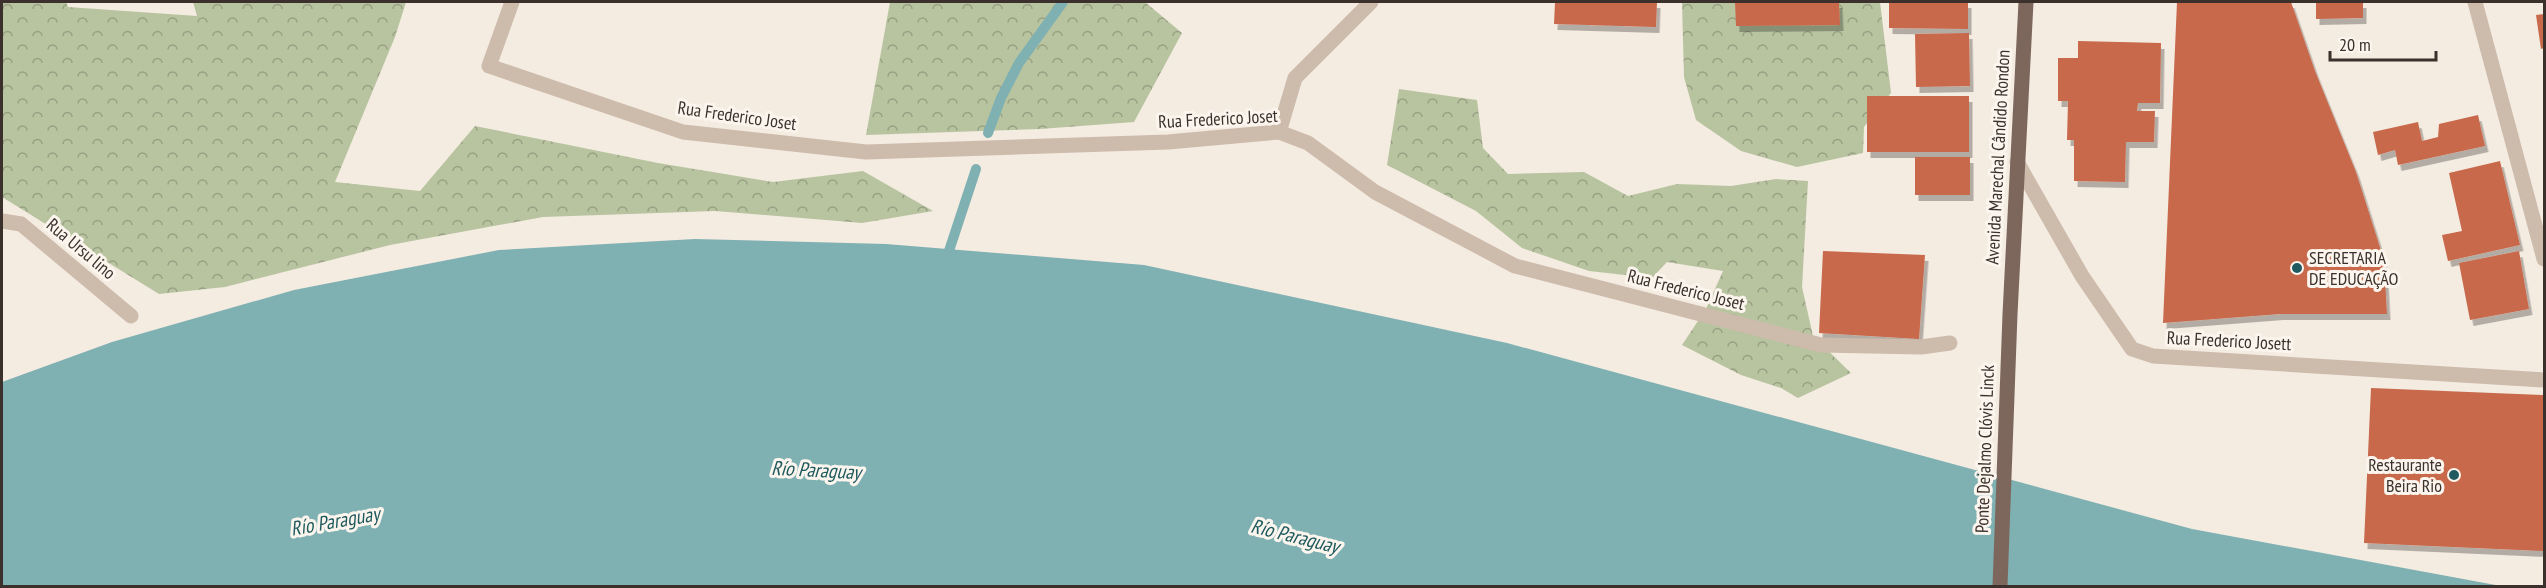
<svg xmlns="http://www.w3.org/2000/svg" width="2546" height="588" viewBox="0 0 2546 588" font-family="'PT Sans Narrow',sans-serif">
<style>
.forest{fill:url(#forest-crowns)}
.water{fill:#7fb0b2}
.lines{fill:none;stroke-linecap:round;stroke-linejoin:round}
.stream{stroke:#7fb0b2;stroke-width:10}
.building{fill:#c8694b;filter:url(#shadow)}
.minor{stroke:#cdbbac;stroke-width:15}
.primary{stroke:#7d675c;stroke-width:15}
.poi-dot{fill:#1f5a5e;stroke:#fbf5ee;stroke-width:2}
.labels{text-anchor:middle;stroke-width:6;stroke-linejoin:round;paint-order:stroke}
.street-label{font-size:18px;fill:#3b302b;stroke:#fbf5ee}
.poi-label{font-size:18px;fill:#3b302b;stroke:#fbf5ee;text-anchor:start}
.water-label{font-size:20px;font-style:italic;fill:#1f5a5e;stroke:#fbf5ee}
</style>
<defs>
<pattern id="forest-crowns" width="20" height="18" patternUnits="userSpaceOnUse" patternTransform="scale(1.5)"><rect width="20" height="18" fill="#b8c4a0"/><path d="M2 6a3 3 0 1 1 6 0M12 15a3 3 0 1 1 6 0" fill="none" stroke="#97a083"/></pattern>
<filter id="shadow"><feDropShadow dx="3.5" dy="6" stdDeviation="0" flood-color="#0004"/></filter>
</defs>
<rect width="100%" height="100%" fill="#f4ebe1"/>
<path class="forest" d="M2,2H66L68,7L197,16L193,2H406L395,37L335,182L420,191L475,126L658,163L773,182L863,171L933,211L862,223L715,211L543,217L390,245L225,287L159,294L2,197Z
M890,2H1145L1182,33L1134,122L1040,129L866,135Z
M1682,2H1880L1891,93L1864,127L1863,153L1797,167L1741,151L1696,120L1684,77Z
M1399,89L1477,100L1483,148L1508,174L1584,172L1628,196L1677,184L1731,186L1776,179L1808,181L1802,287L1813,336L1851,373L1798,398L1781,388L1741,375L1682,345L1706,309L1723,271L1667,262L1652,278L1589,271L1522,248L1476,211L1387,165Z"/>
<path class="water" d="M695,239L886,244L1144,265L1507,343L2192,529L2501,586H2V382L112,342L294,290L499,250Z"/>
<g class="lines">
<path class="stream" d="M988,133L1001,98L1019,63L1063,2
M946,260L976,169"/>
</g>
<path class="building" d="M1555,2H1657L1656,27L1554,24Z
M1735,2H1839L1840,25L1736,26Z
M1889,2H1968V29L1889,28Z
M2177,2H2291L2315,71L2356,172L2384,260L2387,314H2280L2163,323Z
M2316,2H2363V18L2316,19Z
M2544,14V48L2541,49L2536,15Z
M1969,33L1970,86L1916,87L1915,34Z
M2078,41L2161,43L2160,103H2138L2137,111H2155L2154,142H2126L2125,182L2074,181V140H2067L2068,101H2058V58H2078Z
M1867,96H1969V152H1867Z
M2478,115L2485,146L2398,165L2395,150L2378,155L2373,132L2418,122L2422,141L2438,137L2439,124Z
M1915,157H1970V195H1915Z
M2500,161L2520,245L2448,261L2442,235L2462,231L2449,173Z
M1823,251L1925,255L1919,339L1819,333Z
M2519,251L2529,309L2470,320L2459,263Z
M2371,388L2544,395V551L2364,543Z"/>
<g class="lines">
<path class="minor" d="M512,2L489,66L683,132L866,152L1168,142L1279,132L1308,143L1375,192L1515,266L1821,345L1921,347L1950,343
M2475,2L2544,259
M1279,132L1295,78L1371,2
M2017,162L2082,276L2132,349L2153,356L2544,380
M2,221L21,224L131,316"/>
<path class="primary" d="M2000,586L2010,314L2026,2"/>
</g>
<g class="poi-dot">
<circle cx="2297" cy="268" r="6"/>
<circle cx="2454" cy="475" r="6"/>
</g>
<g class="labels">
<g class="street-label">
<text transform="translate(737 116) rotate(8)" y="6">Rua Frederico Joset</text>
<text transform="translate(1218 119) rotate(-3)" y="6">Rua Frederico Joset</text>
<text transform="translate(1998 157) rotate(-87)" y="6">Avenida Marechal Cândido Rondon</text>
<text transform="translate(81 249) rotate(40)" y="6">Rua Ursu lino</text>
<text transform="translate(1686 290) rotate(14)" y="6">Rua Frederico Joset</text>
<text transform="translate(2229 341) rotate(3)" y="6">Rua Frederico Josett</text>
<text transform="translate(1985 449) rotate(-88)" y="6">Ponte Dejalmo Clóvis Linck</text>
</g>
<g class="poi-label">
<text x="2309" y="264">SECRETARIA<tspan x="2309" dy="21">DE EDUCAÇÃO</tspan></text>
<text x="2442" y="471" text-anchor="end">Restaurante<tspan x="2442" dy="21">Beira Rio</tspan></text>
</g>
<g class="water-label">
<text transform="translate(816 470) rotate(3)" y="7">Río Paraguay</text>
<text transform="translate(335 521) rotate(-10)" y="7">Río Paraguay</text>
<text transform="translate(1295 536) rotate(14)" y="7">Río Paraguay</text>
</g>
</g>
<rect width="2546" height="588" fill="none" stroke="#3b302b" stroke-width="6"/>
<path d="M2330 51v9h106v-9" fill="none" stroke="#3b302b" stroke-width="3"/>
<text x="2339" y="51" font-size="18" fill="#3b302b" stroke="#fbf5ee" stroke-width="4.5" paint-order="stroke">20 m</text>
</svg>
